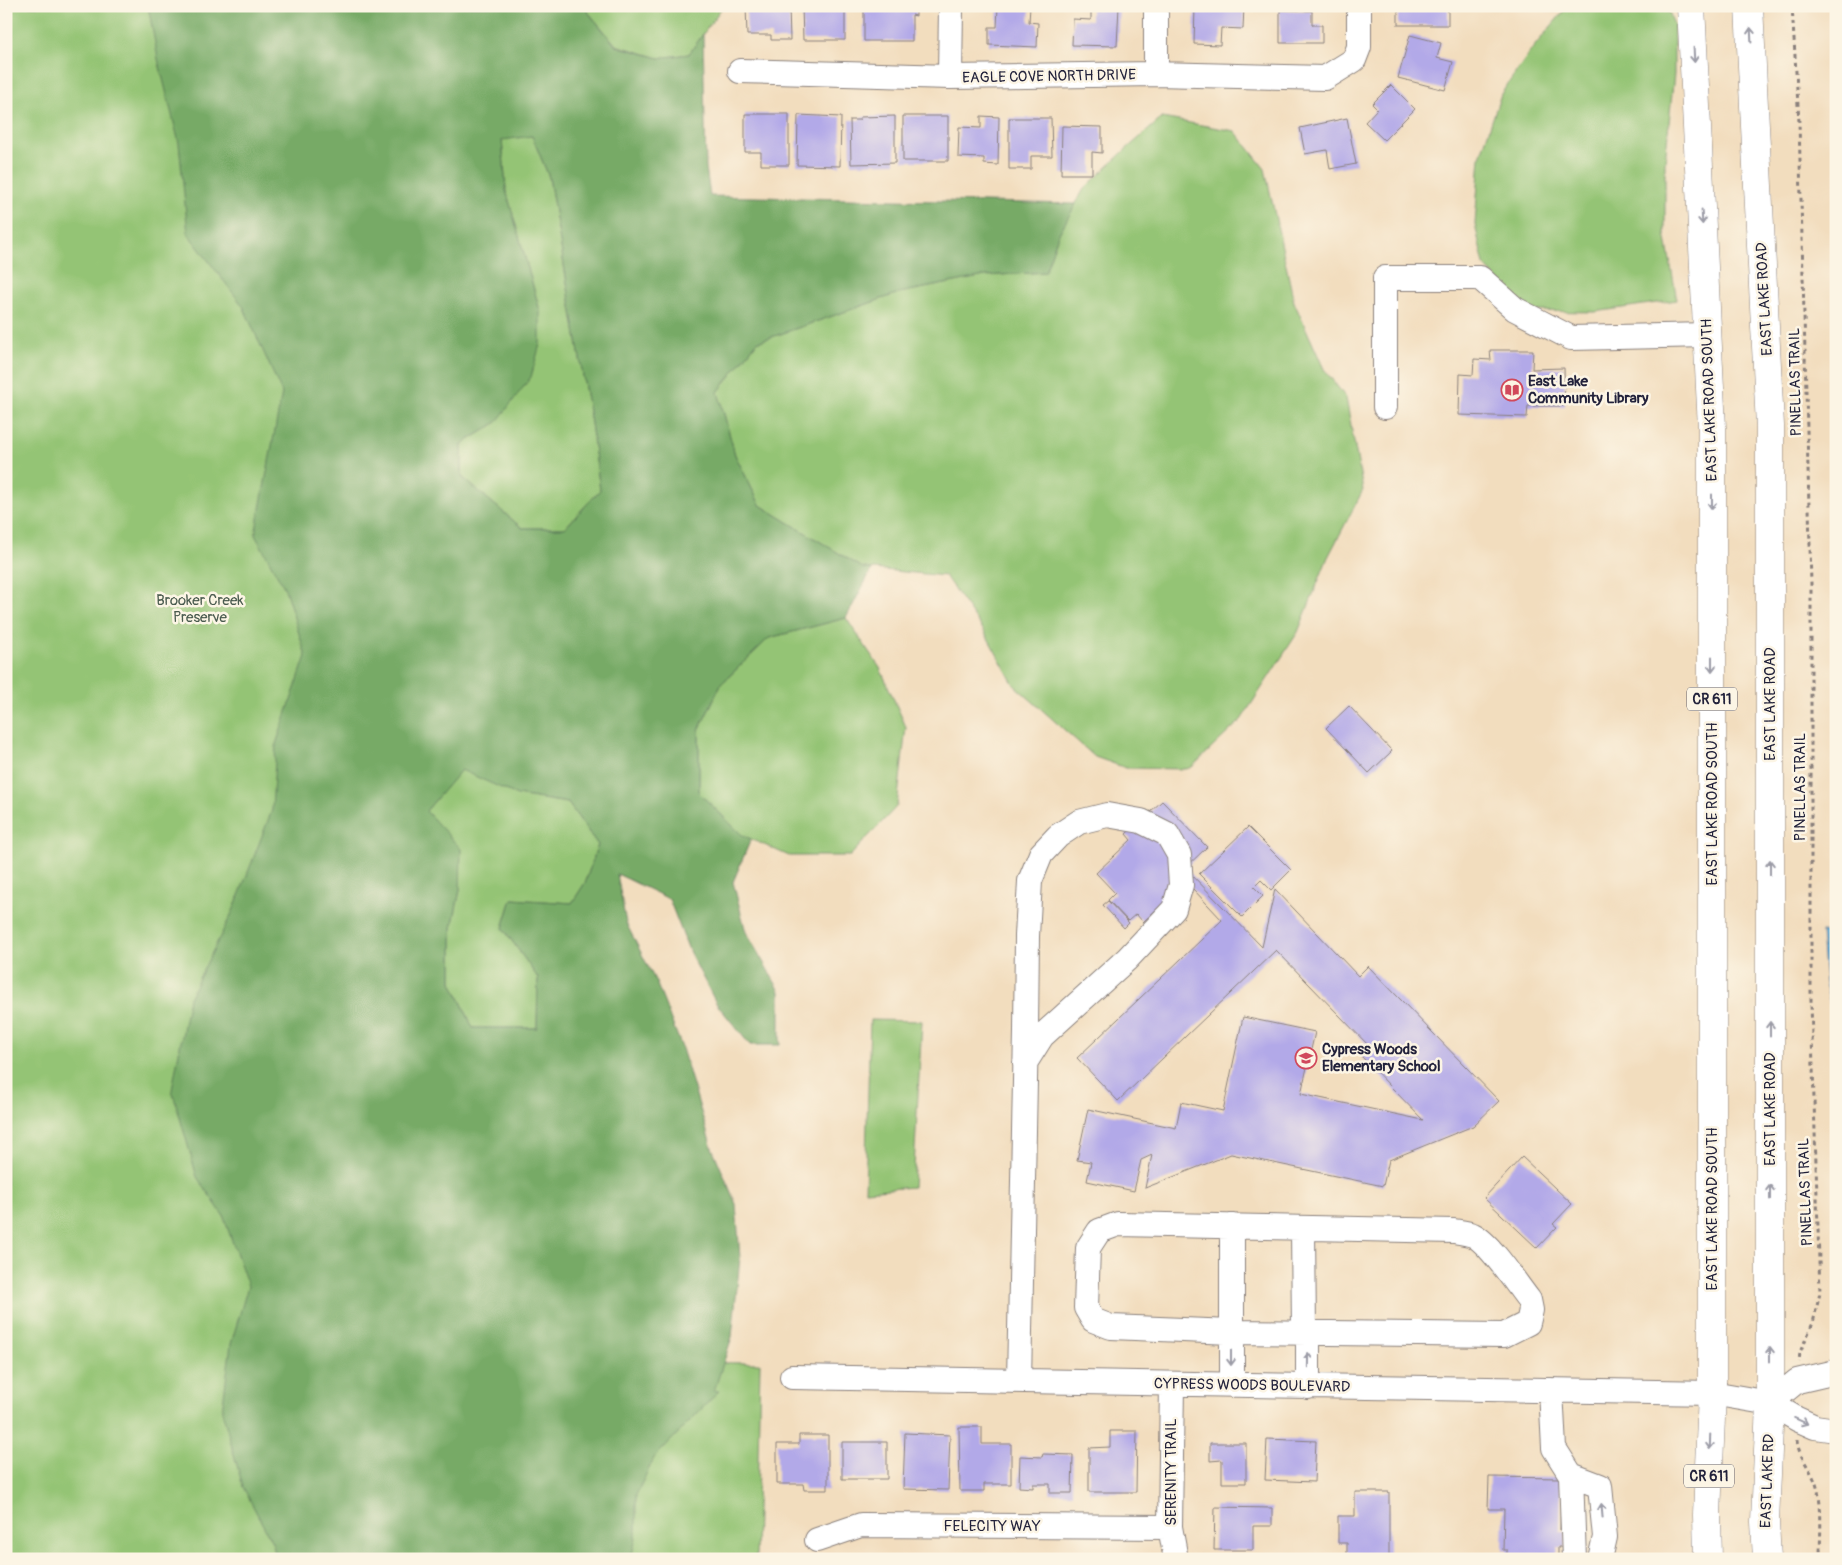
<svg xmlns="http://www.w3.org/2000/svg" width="1842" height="1565" viewBox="0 0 1842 1565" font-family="Pangolin,sans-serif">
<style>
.green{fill:#94c474;stroke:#5b7358}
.forest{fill:#7a6;stroke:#4c6650;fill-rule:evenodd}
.water{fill:#5fafd9;stroke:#40688a}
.building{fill:#b2a9e8}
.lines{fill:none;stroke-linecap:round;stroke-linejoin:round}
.minor-casing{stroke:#8a807c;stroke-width:26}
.major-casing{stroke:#8a807c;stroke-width:29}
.path{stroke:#8a807c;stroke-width:3;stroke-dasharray:4 4;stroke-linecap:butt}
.minor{stroke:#fff;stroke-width:24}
.major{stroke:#fff;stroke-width:28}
.oneway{stroke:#9c9ca7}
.labels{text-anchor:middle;stroke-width:5;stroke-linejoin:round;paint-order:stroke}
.shield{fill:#fcf5e5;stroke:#63616e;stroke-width:1}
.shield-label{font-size:14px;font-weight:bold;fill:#22223b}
.street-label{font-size:15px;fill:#22223b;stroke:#fcf5e5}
.poi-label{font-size:15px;font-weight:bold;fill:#22223b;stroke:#fcf5e5;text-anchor:start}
.park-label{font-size:15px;fill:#4a5b4f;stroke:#fcf5e5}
</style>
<rect width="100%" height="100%" fill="#fcf5e5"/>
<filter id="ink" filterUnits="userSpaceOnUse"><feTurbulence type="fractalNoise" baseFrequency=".02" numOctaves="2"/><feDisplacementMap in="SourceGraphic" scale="10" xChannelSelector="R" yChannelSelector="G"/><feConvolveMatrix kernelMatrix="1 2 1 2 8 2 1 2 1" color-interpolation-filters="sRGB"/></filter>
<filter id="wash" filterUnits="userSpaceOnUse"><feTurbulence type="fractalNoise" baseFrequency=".0096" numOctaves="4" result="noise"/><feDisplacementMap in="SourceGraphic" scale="20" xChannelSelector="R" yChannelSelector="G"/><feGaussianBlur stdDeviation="1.12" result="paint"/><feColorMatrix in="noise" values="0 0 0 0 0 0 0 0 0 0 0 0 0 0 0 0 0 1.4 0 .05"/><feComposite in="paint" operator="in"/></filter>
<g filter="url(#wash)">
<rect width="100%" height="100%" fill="#f2ddbe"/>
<path class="green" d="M6,6H186L356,495L381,1361L760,1363L756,1559H6Z
M583,6H723L689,54L659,58L616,45Z
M1568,6H1666L1674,24V74L1665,162V233L1677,300L1595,312L1527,311L1484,265L1475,224L1480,157L1501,94L1532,49Z
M1162,118L1235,131L1265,169L1294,302L1324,369L1346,398L1363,490L1328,557L1298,632L1241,720L1192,767L1186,769L1126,768L1095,757L1014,685L984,631L945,576L863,568L760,505L735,455L718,392L757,342L899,293L985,276L1045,272L1058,235L1084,189L1123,152Z
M532,136L549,177L591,423L600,490L565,528H522L462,477V444L496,423L540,311L506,190L502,139Z
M846,618L880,668L906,727L897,806L850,856H789L742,835L699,793V730L721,684L769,638Z
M461,769L517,795L568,803L598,845L585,883L572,903L512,899L503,928L538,978L537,1028H473L452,982V928L460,890L426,811Z
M870,1020L922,1021L913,1187L865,1191Z"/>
<path class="forest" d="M148,6H583L616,46L659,58L689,54L703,34L706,167L710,196L1076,204L1058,235L1045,272L985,276L899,293L757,342L718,392L735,455L760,505L863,568L872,569L846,618L769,638L721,684L699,730V793L742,835L751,839L733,882L746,932L780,991V1045H750L716,1003L690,953L669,899L617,874L626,923L656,982L681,1045L711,1145L736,1204L740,1258L732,1337L714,1391H719L654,1458L636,1495V1537L631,1559H276L273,1544L243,1487L222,1411L231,1344L248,1286L223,1215L197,1177L172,1090L189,998L233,911L272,810L276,744L306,656L285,589L255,535L282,393L243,306L188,234L179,143L158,59ZM532,136L549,177L591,423L600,490L565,528H522L462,477V444L496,423L531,377L540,344V311L506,190L502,140ZM461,770L517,795L568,803L598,845L585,883L572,903L512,899L503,928L538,978L537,1028H473L452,982V928L460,890L461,849L426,811Z"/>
<path class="water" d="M1821,932L1836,934V1038L1834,1032V1020L1825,982Z"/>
<g id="blocks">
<path class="building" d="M746,6H789L790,40H771V35H747Z
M802,6H845V40H803Z
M864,6H916V16L912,15V41H864Z
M998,6H1030L1029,22L1038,23L1037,47L989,45V27H997Z
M1091,6H1119L1117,46L1072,45L1073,19L1091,20Z
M1195,6H1244L1243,29L1221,28L1220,45L1194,44Z
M1404,6H1448V25H1398V9H1404Z
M1280,10L1312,11V25H1322V43H1280Z
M1410,35L1441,43L1437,58L1453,62L1445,90L1398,78Z
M1391,85L1415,109L1384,140L1365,122L1377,109L1372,104Z
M745,114H789V165H761V152H745Z
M798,115L841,117L840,166L797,165Z
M895,116V163L851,164L850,120H860V117Z
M903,116H948V161H903Z
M981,116L999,117L998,165L984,164V158L958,157L959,127L981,128Z
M1009,118H1051L1052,156H1031V169H1009Z
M1347,118L1356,164L1330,169L1327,150L1305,154L1300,128Z
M1062,126L1102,127V153L1092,152V174H1061Z
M1490,350H1533L1532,369L1564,368L1565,406H1528L1527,417L1459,415L1460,374L1473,375L1474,359L1491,360Z
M1349,706L1392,751L1369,773L1326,728Z
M1162,801L1207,847L1180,873L1186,869L1262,947L1275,889L1358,976L1368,966L1499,1101L1473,1126L1389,1160L1383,1186L1231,1154L1145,1188L1152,1155L1141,1160L1134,1191L1087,1181L1091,1162L1077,1160L1088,1109L1176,1128L1181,1102L1223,1111L1243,1017L1315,1032L1301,1094L1423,1120L1361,1056L1370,1047L1276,950L1118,1101L1077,1058L1222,920L1179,874L1180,887L1143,922L1136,914L1128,921L1108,900L1115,893L1096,873L1131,840L1126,834Z
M1248,827L1291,870L1271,890L1261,880L1254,887L1263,896L1242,917L1199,874Z
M1108,901L1129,923L1124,928L1103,905Z
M1522,1157L1572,1204L1553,1224L1557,1227L1537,1248L1484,1198Z
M959,1427H982V1444H1011V1484H984V1491H960Z
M1110,1431H1137L1136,1492H1089V1448L1110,1447Z
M905,1433L950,1435L948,1490L903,1489Z
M799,1435H828V1490H804L803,1484H777V1444H799Z
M1267,1439L1316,1441L1314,1482L1265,1480Z
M842,1442H887V1479H842Z
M1210,1443H1246V1483H1222V1460L1210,1461Z
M1043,1454L1073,1455L1072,1493H1050V1484H1033V1488L1019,1487L1020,1456L1042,1457Z
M1489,1477L1561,1478L1560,1531H1566V1547H1558V1559H1507V1550H1503L1504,1509H1488Z
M1355,1492H1389V1559H1347V1543H1338V1516H1355Z
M1215,1507L1272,1508V1526H1253V1550H1214Z"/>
</g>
</g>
<g filter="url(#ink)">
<use href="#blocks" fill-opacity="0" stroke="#8a807c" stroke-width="1"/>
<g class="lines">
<g class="minor-casing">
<path id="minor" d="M740,71L950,77L1156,74L1325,78L1354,60L1359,47V6
M1156,74V6
M950,77L951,6
M1385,407V278H1480L1515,309L1571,338L1708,335
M1118,1224L1454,1231C1460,1232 1468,1233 1473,1235C1490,1243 1517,1285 1529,1300L1531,1310L1528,1323L1504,1335L1231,1332L1111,1327L1093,1320L1086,1308L1088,1248L1099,1231Z
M1303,1228L1304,1332
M792,1377L1712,1393L1770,1403L1797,1419L1815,1427L1836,1430
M1019,1381L1026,1031L1027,936L1030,881L1041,854L1058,836L1079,822L1107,815L1141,821L1167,834L1179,855L1181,885L1174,909L1127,959L1042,1036L1025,1063
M1172,1384L1170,1527L1176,1559
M1232,1385V1226
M1308,1387V1333
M1551,1390L1554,1448L1571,1475L1574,1559
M1770,1403L1797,1381L1836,1372
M1571,1475L1600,1486L1605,1537L1600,1559
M817,1540L861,1525L1170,1527"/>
</g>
<g class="major-casing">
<path id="major" d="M1691,6L1712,428V1393L1707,1515L1708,1559
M1749,6L1770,426V1403L1765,1522L1767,1559"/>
</g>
<path class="path" d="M1792,6L1799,122L1811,584V1003L1820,1293L1813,1323L1800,1352L1799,1362
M1797,1440C1798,1457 1813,1471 1817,1487C1823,1510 1820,1536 1820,1559"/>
<use href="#minor" class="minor"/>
<use href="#major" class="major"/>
</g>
<defs><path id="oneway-shaft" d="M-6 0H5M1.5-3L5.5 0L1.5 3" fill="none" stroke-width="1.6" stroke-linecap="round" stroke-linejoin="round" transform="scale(1.25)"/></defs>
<g class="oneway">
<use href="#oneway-shaft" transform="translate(1751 35) rotate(-93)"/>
<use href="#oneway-shaft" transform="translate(1694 55) rotate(87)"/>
<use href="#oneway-shaft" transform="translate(1702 217) rotate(87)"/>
<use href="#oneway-shaft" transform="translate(1712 502) rotate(90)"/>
<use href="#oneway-shaft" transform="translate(1712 664) rotate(90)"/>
<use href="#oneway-shaft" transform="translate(1770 867) rotate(-90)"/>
<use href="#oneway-shaft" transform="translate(1770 1029) rotate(-90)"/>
<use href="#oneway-shaft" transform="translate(1770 1192) rotate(-90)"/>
<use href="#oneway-shaft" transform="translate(1770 1354) rotate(-90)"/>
<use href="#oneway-shaft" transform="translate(1231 1358) rotate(90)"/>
<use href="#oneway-shaft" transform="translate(1308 1360) rotate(-89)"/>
<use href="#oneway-shaft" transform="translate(1801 1421) rotate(24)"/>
<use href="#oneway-shaft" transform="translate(1710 1442) rotate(92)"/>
<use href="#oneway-shaft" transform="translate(1602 1511) rotate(-95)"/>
</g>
</g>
<defs>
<g id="library-ring" transform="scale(1.125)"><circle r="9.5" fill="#fcf5e5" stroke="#d1495b" stroke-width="1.5"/><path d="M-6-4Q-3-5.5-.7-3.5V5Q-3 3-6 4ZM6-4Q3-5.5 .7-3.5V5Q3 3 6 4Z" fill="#d1495b"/></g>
<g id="school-ring" transform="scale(1.125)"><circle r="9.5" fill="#fcf5e5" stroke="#d1495b" stroke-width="1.5"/><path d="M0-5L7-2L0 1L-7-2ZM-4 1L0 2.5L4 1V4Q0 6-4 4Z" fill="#d1495b"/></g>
</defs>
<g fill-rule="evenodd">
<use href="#library-ring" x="1512" y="390"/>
<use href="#school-ring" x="1306" y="1058"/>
</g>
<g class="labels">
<g class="shield">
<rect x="1687" y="687.5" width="50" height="23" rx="4"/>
<rect x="1684" y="1464.5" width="50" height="23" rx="4"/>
</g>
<g class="shield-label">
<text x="1712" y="704">CR 611</text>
<text x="1709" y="1481">CR 611</text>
</g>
<g class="street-label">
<text transform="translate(1049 76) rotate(-1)" y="5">EAGLE COVE NORTH DRIVE</text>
<text transform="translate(1764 299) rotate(-93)" y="5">EAST LAKE ROAD</text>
<text transform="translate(1795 382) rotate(-91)" y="5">PINELLAS TRAIL</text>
<text transform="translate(1709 400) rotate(-92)" y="5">EAST LAKE ROAD SOUTH</text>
<text transform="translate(1770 704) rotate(-90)" y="5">EAST LAKE ROAD</text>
<text transform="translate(1800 787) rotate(-90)" y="5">PINELLAS TRAIL</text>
<text transform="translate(1712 804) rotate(-90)" y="5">EAST LAKE ROAD SOUTH</text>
<text transform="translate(1770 1109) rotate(-90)" y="5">EAST LAKE ROAD</text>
<text transform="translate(1805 1192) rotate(-92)" y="5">PINELLAS TRAIL</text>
<text transform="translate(1712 1209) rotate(-90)" y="5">EAST LAKE ROAD SOUTH</text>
<text transform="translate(1252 1385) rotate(1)" y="5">CYPRESS WOODS BOULEVARD</text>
<text transform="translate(1171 1472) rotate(-90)" y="5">SERENITY TRAIL</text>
<text transform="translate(1767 1481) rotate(-88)" y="5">EAST LAKE RD</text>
<text x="992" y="1531">FELECITY WAY</text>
</g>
<g class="poi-label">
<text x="1528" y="386">East Lake<tspan x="1528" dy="17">Community Library</tspan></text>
<text x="1322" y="1054">Cypress Woods<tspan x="1322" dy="17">Elementary School</tspan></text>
</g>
<g class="park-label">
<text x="200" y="605">Brooker Creek<tspan x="200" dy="17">Preserve</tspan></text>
</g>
</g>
<rect width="1842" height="1565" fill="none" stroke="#fcf5e5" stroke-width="25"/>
</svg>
